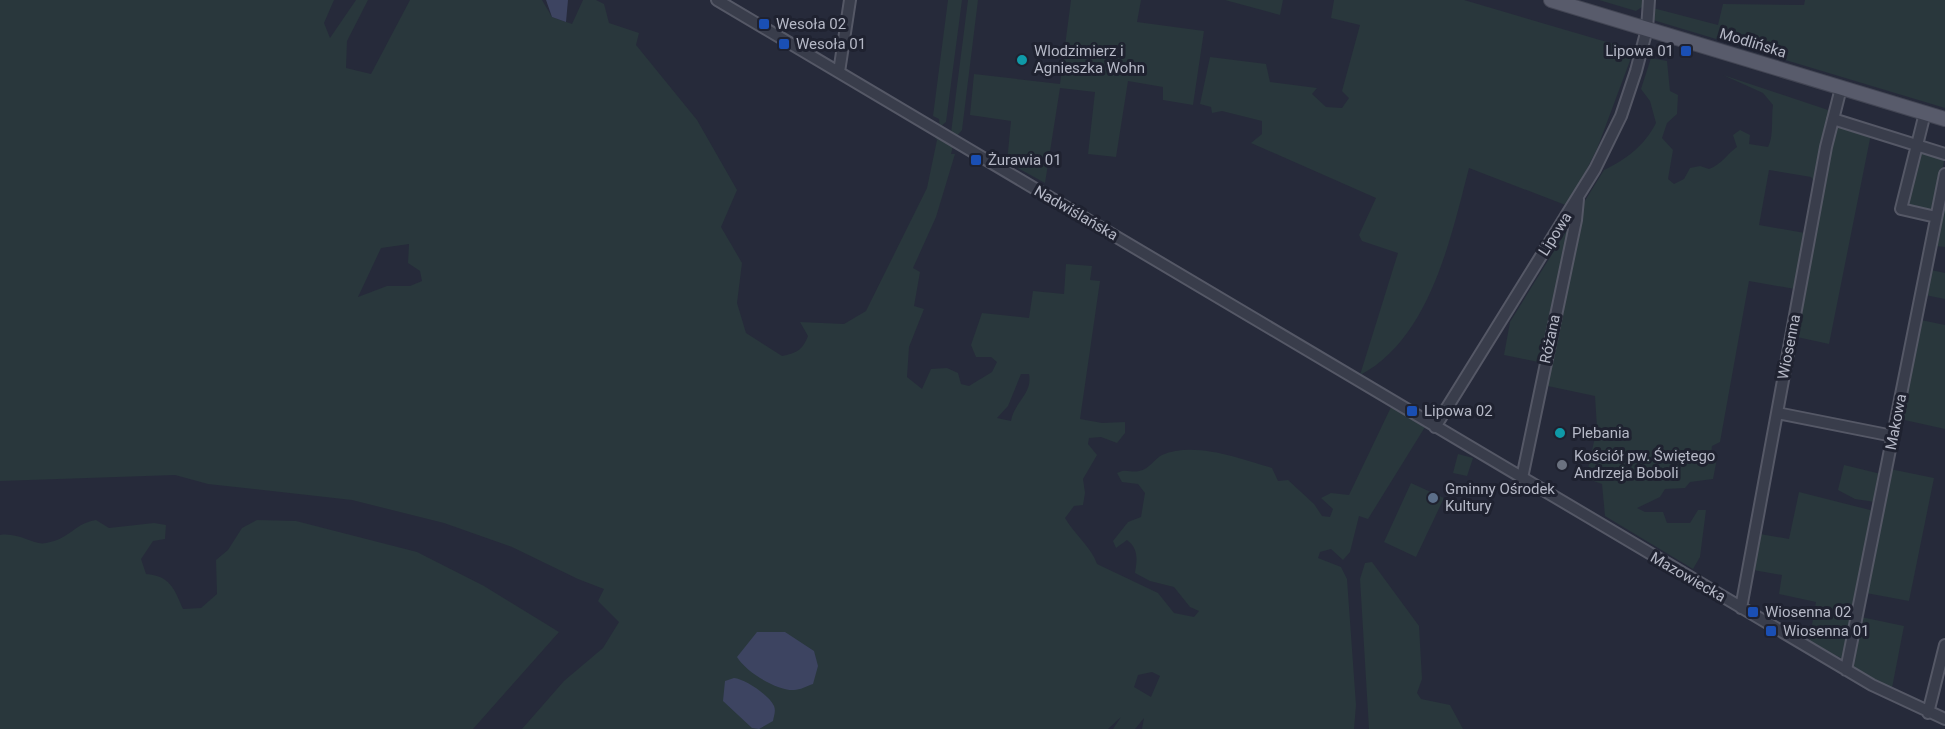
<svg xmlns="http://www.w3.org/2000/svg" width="1945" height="729" viewBox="0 0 1945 729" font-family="Roboto,sans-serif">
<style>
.green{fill:#29373c;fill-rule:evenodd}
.water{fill:#3d4461}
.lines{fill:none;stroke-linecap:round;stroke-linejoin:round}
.minor-casing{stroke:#555866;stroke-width:14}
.major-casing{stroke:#434654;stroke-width:16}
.minor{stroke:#393d4b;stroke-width:10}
.major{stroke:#585b6b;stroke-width:14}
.transit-dot{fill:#1a4fb4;stroke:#1f2230;stroke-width:2}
.culture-dot{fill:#0f9aa8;stroke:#1f2230;stroke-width:2}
.worship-dot{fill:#6b7280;stroke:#1f2230;stroke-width:2}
.service-dot{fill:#5c6f8a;stroke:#1f2230;stroke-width:2}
.labels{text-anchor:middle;stroke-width:6;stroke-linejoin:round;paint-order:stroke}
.poi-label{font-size:15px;fill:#b5b8c6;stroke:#1f2230;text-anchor:start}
.street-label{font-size:15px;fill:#b5b8c6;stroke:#1f2230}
</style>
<rect width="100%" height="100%" fill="#262a3a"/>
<path class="green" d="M0,0H334L324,23L330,38L356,0H368L347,41L346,68L371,74L410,0H542L552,17L572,24L583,0H596L604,4L609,23L639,33L636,45L697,120L737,190L721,227L742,263L737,303L746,333L782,356C796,353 802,351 808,336L800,322L844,324L866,311L927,188L937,140L931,132L953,146L951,154H955L936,217L913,268L920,272L914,306L924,309L909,347L907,377L922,389L931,369L947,368L958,373L961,384L969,386L992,372L997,362L991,357H976L971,345L982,313L1029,318L1033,291L1064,294L1066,264L1092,266L1090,280L1100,281L1080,419L1102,423L1125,422V433L1117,443L1101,437L1089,438L1088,444L1097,455L1083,479L1085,493L1083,505L1074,506L1065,518C1075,535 1091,547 1097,564L1158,593L1174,613L1194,617L1199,611L1190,607L1174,587L1150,581L1135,573C1137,560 1139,549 1127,540L1116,548L1113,541L1128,522L1141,517L1145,493L1138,484L1122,482L1117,473C1126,468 1131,473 1139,471C1150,469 1154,459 1162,455C1195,441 1240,459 1272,468L1278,481L1288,480L1314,504L1322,516L1330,517L1333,509L1321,498L1331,493L1349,495L1392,405L1425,427L1368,519L1359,516L1350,552L1343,560L1331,549L1320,552L1318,558L1341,567L1347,579L1356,705L1354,729H1142L1144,718L1135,729H1113L1121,717L1108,729H522L564,681L603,648L619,622L598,601L604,589L578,579L512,547L444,523L352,500L208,484L175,475L0,481ZM409,244L408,263L420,271L422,281L410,286H387L358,297L381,248ZM1021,374H1029C1033,394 1014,402 1011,421L997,418L1008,406ZM1152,672L1160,676L1151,697L1134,687L1138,675Z
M948,0H962L946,122L940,127L939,119L933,116Z
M968,0H978L962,130L956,137L951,133Z
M1071,0H1141L1137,22L1204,31L1193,105L1163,100V87L1128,81L1116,157L1088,154L1095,92L1060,88L1045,183L1007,162L1011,121L970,115L974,74L1060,84Z
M1225,0H1283L1280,15Z
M1334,0H1464L1634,50L1597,149L1568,206L1469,168C1451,237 1430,339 1360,375L1398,253L1362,241L1359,235L1376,198L1251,143L1262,134V121L1222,111L1212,113L1211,107L1200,104L1210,57L1266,64L1270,82L1317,88L1312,94L1326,107L1342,108L1349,98L1342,91L1360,25L1331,18Z
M1599,0H1642V7L1636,11Z
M1805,0H1945V108L1653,20V8L1718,25L1723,4L1804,5Z
M1651,58L1667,61L1670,91L1678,95L1677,114L1667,123L1662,138L1673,150L1668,179L1674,184L1684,179L1690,168L1700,166L1709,169C1722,164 1726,155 1737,147L1733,135L1740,130L1750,135L1749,144L1768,147C1774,136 1771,118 1773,105L1763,93L1723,75L1831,111L1814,181L1811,177L1769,170L1759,225L1805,233L1795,289L1749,281L1720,442L1712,446L1711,454L1717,458L1713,479L1690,482L1685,488L1665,489L1660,497L1637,508L1645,512H1663L1667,523H1690L1698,510H1706L1700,557L1693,569L1605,516L1602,484L1591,480L1587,473L1597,428L1595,396L1543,385V363L1504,355L1510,322L1604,170C1627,159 1644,146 1656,123L1650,101L1641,89Z
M1836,125L1871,134L1829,344L1797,337L1822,185Z
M1918,148L1945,157L1933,211L1905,205Z
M1945,200V247L1936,246Z
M1931,270L1945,273V299L1925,295Z
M1921,320L1945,325V429L1900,419Z
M1458,454L1473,458L1467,476L1453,473Z
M1844,465L1881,474L1875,502L1855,499L1838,490Z
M1890,469L1934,478L1909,601L1866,593Z
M1411,483L1444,498L1416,557L1384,542Z
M1799,492L1874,511L1843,659L1809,642L1816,602L1779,594L1782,575L1753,570L1760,534L1789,539Z
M96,520L109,528L154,523L166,525L165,539L153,541L141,559L146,574C170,576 174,588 183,609L201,608L217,594L216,560L228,550L242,528L257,520L296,521L417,552L484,586L559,632L473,729H0V535C20,532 34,546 46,543C70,539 75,523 96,520Z
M1372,562L1419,626L1422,679L1417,693L1421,699L1450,705L1463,729H1369L1360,579L1365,563Z
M1861,617L1904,626L1892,688L1850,666Z"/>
<path class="water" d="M546,0H568L566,22L552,17Z
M757,632H785L814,651L818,666L813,684C807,686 800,690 794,690C777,691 746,672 737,657Z
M734,678C745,679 769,695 774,706C776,711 774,715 773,721L759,729L752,728L723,701L725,681Z"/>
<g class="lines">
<g class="minor-casing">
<path id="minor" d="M717,0L1872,685L1945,719
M839,72L850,0
M1925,113L1901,209L1936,217
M1833,119L1945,154
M1777,413L1893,436
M1435,427L1595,169L1621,116L1636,71L1647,29L1649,0
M1522,478L1576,220L1578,199
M1741,608L1826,147L1841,88
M1846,670L1945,174
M1928,713L1945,645"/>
</g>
<g class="major-casing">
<path id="major" d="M1551,0L1945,119"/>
</g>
<use href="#minor" class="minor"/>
<use href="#major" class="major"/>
</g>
<g class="transit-dot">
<rect x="758" y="18" width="12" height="12" rx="3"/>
<rect x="778" y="38" width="12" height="12" rx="3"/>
<rect x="1680" y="45" width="12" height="12" rx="3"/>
<rect x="970" y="154" width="12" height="12" rx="3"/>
<rect x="1406" y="405" width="12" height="12" rx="3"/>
<rect x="1747" y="606" width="12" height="12" rx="3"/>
<rect x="1765" y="625" width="12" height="12" rx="3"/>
</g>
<g class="culture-dot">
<circle cx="1022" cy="60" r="6"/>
<circle cx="1560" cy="433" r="6"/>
</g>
<circle class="worship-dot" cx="1562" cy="465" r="6"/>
<circle class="service-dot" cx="1433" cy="498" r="6"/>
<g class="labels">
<g class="poi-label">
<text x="776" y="29">Wesoła 02</text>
<text x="796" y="49">Wesoła 01</text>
<text x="1034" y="56">Wlodzimierz i<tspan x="1034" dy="17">Agnieszka Wohn</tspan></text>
<text x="1674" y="56" text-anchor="end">Lipowa 01</text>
<text x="988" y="165">Żurawia 01</text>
<text x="1424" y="416">Lipowa 02</text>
<text x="1572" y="438">Plebania</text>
<text x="1574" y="461">Kościół pw. Świętego<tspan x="1574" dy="17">Andrzeja Boboli</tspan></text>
<text x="1445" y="494">Gminny Ośrodek<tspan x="1445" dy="17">Kultury</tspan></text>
<text x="1765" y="617">Wiosenna 02</text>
<text x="1783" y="636">Wiosenna 01</text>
</g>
<g class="street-label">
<text transform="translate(1753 43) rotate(17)" y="5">Modlińska</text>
<text transform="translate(1076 213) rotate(30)" y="5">Nadwiślańska</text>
<text transform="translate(1555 234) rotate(-58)" y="5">Lipowa</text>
<text transform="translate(1550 339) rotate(-78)" y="5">Różana</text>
<text transform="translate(1789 347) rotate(-79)" y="5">Wiosenna</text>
<text transform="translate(1896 422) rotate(-79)" y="5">Makowa</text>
<text transform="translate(1688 577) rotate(30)" y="5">Mazowiecka</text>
</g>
</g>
</svg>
